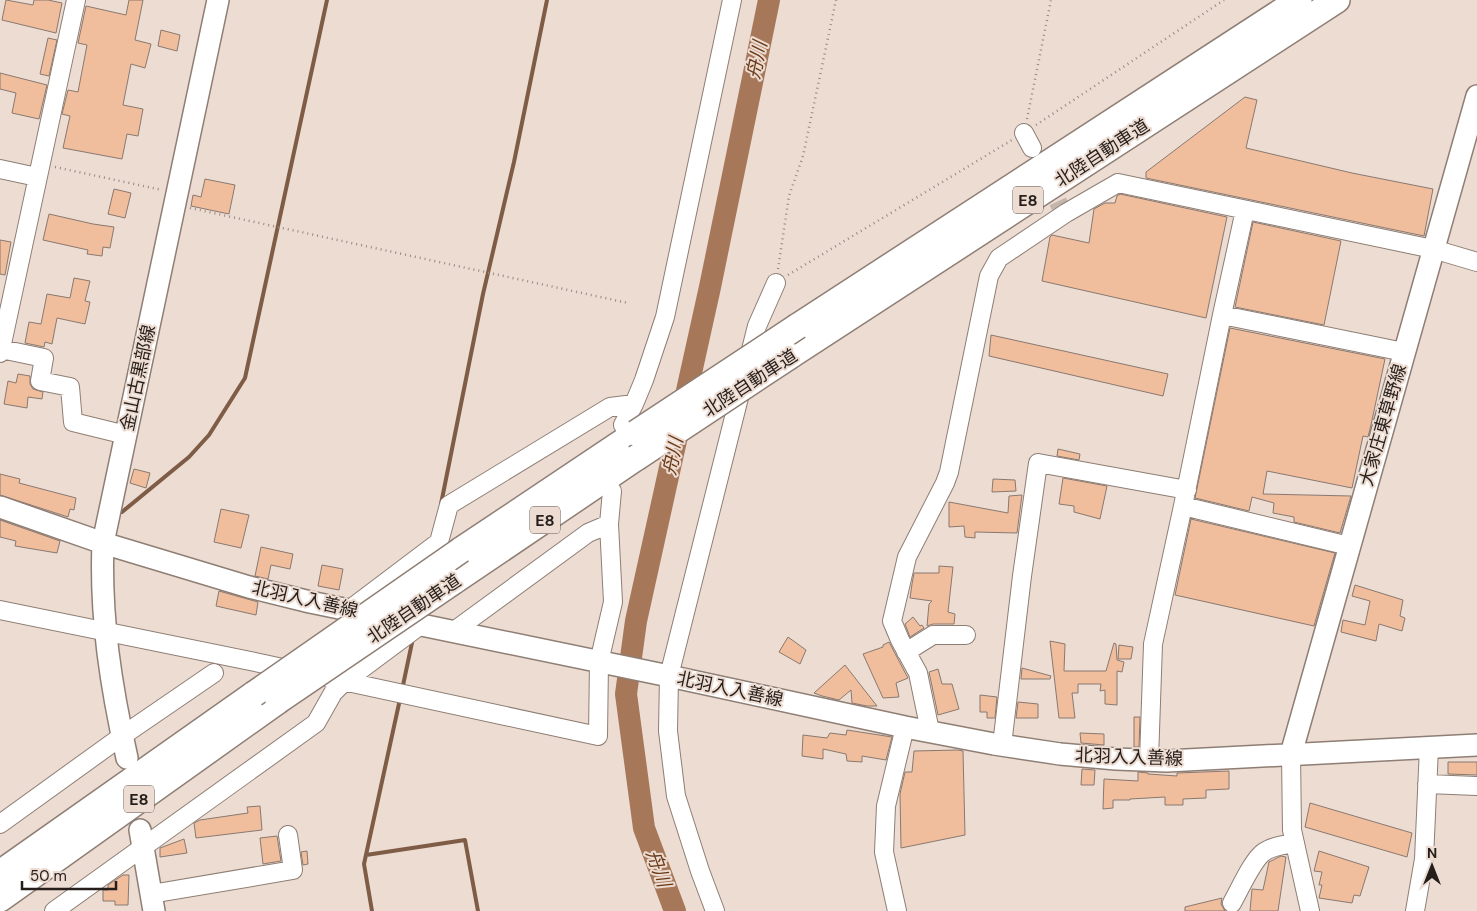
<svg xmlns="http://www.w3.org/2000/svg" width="1477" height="911" viewBox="0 0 1477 911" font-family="'DM Sans','Noto Sans JP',sans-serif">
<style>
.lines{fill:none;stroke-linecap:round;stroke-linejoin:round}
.stream{stroke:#7f5c46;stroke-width:4}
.river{stroke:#a67759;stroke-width:22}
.building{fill:#f0bd9d;stroke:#897970}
.minor-tunnel{stroke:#c5b6ad;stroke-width:18;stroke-dasharray:18 9;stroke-linecap:butt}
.minor-casing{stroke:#8e7e74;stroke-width:20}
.major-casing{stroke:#8e7e74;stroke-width:24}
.highway-casing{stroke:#8e7e74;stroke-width:28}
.path{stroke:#968982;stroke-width:2.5;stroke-dasharray:1 4;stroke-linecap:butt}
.minor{stroke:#fff;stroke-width:18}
.major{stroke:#fff;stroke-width:21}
.highway{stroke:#fff;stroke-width:25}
.highway-bridge-casing{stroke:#8e7e74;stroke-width:28;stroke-linecap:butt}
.highway-bridge{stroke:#fff;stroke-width:25}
.labels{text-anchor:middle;stroke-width:4;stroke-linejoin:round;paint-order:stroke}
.shield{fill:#eddcd2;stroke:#615752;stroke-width:1}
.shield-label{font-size:16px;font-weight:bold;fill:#251e1b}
.street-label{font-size:18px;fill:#251e1b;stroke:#eddcd2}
.water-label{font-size:19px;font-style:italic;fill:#693916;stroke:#eddcd2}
</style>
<rect width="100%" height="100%" fill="#eddcd2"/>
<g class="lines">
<path class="stream" d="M441,504L483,294L514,162L547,0
M122,512L189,457L209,435L245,378L327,0
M402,690L413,638
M366,855L465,840L478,911
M372,911L364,864L400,699"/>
<path class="river" d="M675,911L644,828L626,694L636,621L710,287L769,0"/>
</g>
<path class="building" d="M6,0L33,5L34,0H48L62,3L56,33L2,20Z
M129,0H143L135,40L151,44L145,68L131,64L123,105L143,109L138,136L127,134L122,159L63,148L70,116L62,114L68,90L78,92L87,45L78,43L86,6L126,15Z
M161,30L180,35L177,51L158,46Z
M48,38L57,40L49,76L40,74Z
M0,73L47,85L39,119L12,113L16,93L0,89Z
M1245,97L1257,100L1246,148L1352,173L1433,189L1424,236L1146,178V172Z
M205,179L235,185L229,214L191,206L193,195L201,197Z
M114,189L131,193L125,218L108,214Z
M1120,194L1227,217L1206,318L1042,281L1050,237L1052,235L1089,243L1094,209L1105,203H1115L1117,196Z
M49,214L93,224L114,227L110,248L103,247L102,256L87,254L88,250L43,240Z
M1253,222L1341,241L1324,325L1235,307Z
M0,240L11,242L5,275L0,274Z
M74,278L90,281L85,301L90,302L85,324L57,318L52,344L45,342L44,347L25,343L29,322L41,324L47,294L70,298Z
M1230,328L1385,359L1371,425L1368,437L1363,436L1352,488L1267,471L1263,494L1351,496L1340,533L1294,522V517L1273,513L1274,503L1252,497L1249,511L1195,498Z
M991,335L1168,374L1163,396L989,356Z
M18,374L30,376V384L33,389L43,392L42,399L28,397L27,408L4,404L8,381L16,383Z
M1058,449L1080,454L1079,460L1057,456Z
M134,469L150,473L146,488L130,483Z
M0,474L20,479L19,483L76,498L74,510L70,509L68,517L0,495Z
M1063,478L1107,486L1100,519L1074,512V506L1059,504Z
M993,479L1015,480L1016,491L992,492Z
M1022,495L1017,533L975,532V538L965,537L964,526L949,527V502L1008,513L1009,496Z
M221,509L249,515L241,548L214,542Z
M1191,519L1335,553L1314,626L1175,595Z
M0,520L60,541L57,553L15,546L16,541L0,537Z
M261,547L293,554L290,569L271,565L268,579L255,576Z
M322,565L343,569L339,590L318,586Z
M939,566L953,567L948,612L955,614L954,624H933L927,626L929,604L932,601L910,598L912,584L914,573H939Z
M1355,585L1403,600L1400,616L1405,618L1402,631L1379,624L1376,641L1341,632L1343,620L1365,625L1370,601L1352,596Z
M219,591L258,602L256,615L216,606Z
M913,617L920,626L922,625L924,628L910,637L905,624Z
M788,637L806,650L800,664L779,652Z
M1050,641L1065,644L1064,671H1106L1114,643L1116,644L1117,660L1124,662L1122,672L1117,671V705L1105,704V690L1100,691L1101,684H1078V693H1072L1075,718H1059Z
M889,642L908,678L896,683L899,697L883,698L863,654L883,647V645Z
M1119,645L1133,647L1131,659H1118Z
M845,665L859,683L877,706H867L852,703L851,690L839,700L822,696L814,693Z
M1022,668L1051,676L1050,679H1021Z
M938,669L942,684H952L959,709L938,715L929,672Z
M980,695L997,697L995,718H987V712H980Z
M1018,702L1038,704V718H1016Z
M1134,717H1140L1139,747H1134Z
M847,730L892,737L886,760L862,756V762L847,761L846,754L823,749V759L802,756L803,735L827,738L830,733L846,735Z
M1080,733L1104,734V745L1081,743Z
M958,750L963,751L965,835L901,848L900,794L905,772H912L914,751Z
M1448,762H1477V775L1448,774Z
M1082,769L1095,770L1094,785H1081Z
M1229,771V789L1206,790V798L1183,799V805H1165V797L1130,799V800H1113V808L1103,809L1104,779L1138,781V772L1148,773V774L1177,776V773Z
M1310,803L1412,833L1407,857L1305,827Z
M260,806L262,830L196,838L194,823L200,820L248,813L247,807Z
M277,836L281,861L263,864L260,838Z
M184,839L187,853L160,857V848Z
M307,851L308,864L303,865L301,852Z
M1319,851L1369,867L1360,896L1354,895L1352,903L1319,898L1322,885H1319L1322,872L1314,871Z
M1281,856L1286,857L1278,911H1250L1252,889L1263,890L1269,862Z
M123,875H129L128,905H115V901H103V890H108V885Z
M1222,898L1221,904L1225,911H1185V907Z"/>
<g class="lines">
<path class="minor-tunnel" d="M1046,177L1060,206"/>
<g class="minor-casing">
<path id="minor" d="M1024,133L1032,148
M0,169L37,177
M1245,210L1222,315L1404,352
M1,349L44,358L40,381L70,387L73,422L126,435
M0,353L76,0
M634,404L644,380L665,317L732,0
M1183,506L1349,546
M0,610L255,662L598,736L599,662L613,602L609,524L612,491
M349,610L439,542L449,505L610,407L634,404L623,425
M454,631L588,533L609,524
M906,652L933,635H966
M930,731L918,673L900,640L892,621L907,557L945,483L949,472L989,276L999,258L1066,213L1118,183L1433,249L1477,262
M1002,745L1022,576L1038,463L1187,490
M1291,754L1292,830L1310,911
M1149,760L1153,644L1183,506L1222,315
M1427,784L1477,786
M0,824L122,736L214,673
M151,894L293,870L288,835
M1232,903C1239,891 1253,859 1264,852C1272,846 1285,845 1295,843
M54,911L316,723L333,693L344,682L422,624
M715,911L700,871L676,796L668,731L669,676L757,326L776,283
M897,911L884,852L886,806L905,727
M1415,911L1424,859L1429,747"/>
</g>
<g class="major-casing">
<path id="major" d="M0,507L103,543L186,568L249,587L310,602L669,676L905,727L994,744L1060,754L1116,759L1167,761L1477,745
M1291,754L1477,96
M127,758C111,687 100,617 103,543L218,0
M140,830L154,911"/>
</g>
<g class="highway-casing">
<path id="highway" d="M798,326L1299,0
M790,356L1337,0
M461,550L636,433
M453,582L636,458
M0,873L254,694
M0,899L278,701"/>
</g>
<path class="path" d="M1027,119L1051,0
M1036,125L1224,0
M55,167L162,190
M190,208L628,303
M778,269L789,196L803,156L836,0
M788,275L1012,140"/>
<use href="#minor" class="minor"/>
<use href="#major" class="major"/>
<use href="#highway" class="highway"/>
<g class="highway-bridge-casing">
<path id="highway-bridge" d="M636,433L798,326
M636,458L790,356
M254,694L461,550
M278,701L453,582"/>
</g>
<use href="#highway-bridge" class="highway-bridge"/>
</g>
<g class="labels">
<g class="shield">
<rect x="1013" y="186.5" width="30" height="27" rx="4"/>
<rect x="530" y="506.5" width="30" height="27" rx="4"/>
<rect x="124" y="785.5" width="30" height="27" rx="4"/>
</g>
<g class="shield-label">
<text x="1028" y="206">E8</text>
<text x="545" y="526">E8</text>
<text x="139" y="805">E8</text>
</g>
<g class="street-label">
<text transform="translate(1102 153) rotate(-33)" y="6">北陸自動車道</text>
<text transform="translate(138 378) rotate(-78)" y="6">金山古黒部線</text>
<text transform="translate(750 383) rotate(-33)" y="6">北陸自動車道</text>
<text transform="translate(1383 425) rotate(-74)" y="6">大家庄東草野線</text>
<text transform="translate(305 599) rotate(13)" y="6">北羽入入善線</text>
<text transform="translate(414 609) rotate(-34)" y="6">北陸自動車道</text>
<text transform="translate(730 689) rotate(12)" y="6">北羽入入善線</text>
<text transform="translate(1129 757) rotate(2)" y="6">北羽入入善線</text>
</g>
<g class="water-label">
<text transform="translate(756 60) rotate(-78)" y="7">舟川</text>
<text transform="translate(672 456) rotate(-78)" y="7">舟川</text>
<text transform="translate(659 868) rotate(70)" y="7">舟川</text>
</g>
</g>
<g transform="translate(1432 866)" stroke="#eddcd2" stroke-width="4" paint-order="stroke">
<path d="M0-4L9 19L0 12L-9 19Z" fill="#251e1b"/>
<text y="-8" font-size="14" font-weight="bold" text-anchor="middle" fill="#251e1b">N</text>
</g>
<path d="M22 881v8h94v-8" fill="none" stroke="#251e1b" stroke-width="2.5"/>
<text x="30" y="881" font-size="15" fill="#251e1b" stroke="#eddcd2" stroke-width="4" paint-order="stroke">50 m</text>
</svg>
